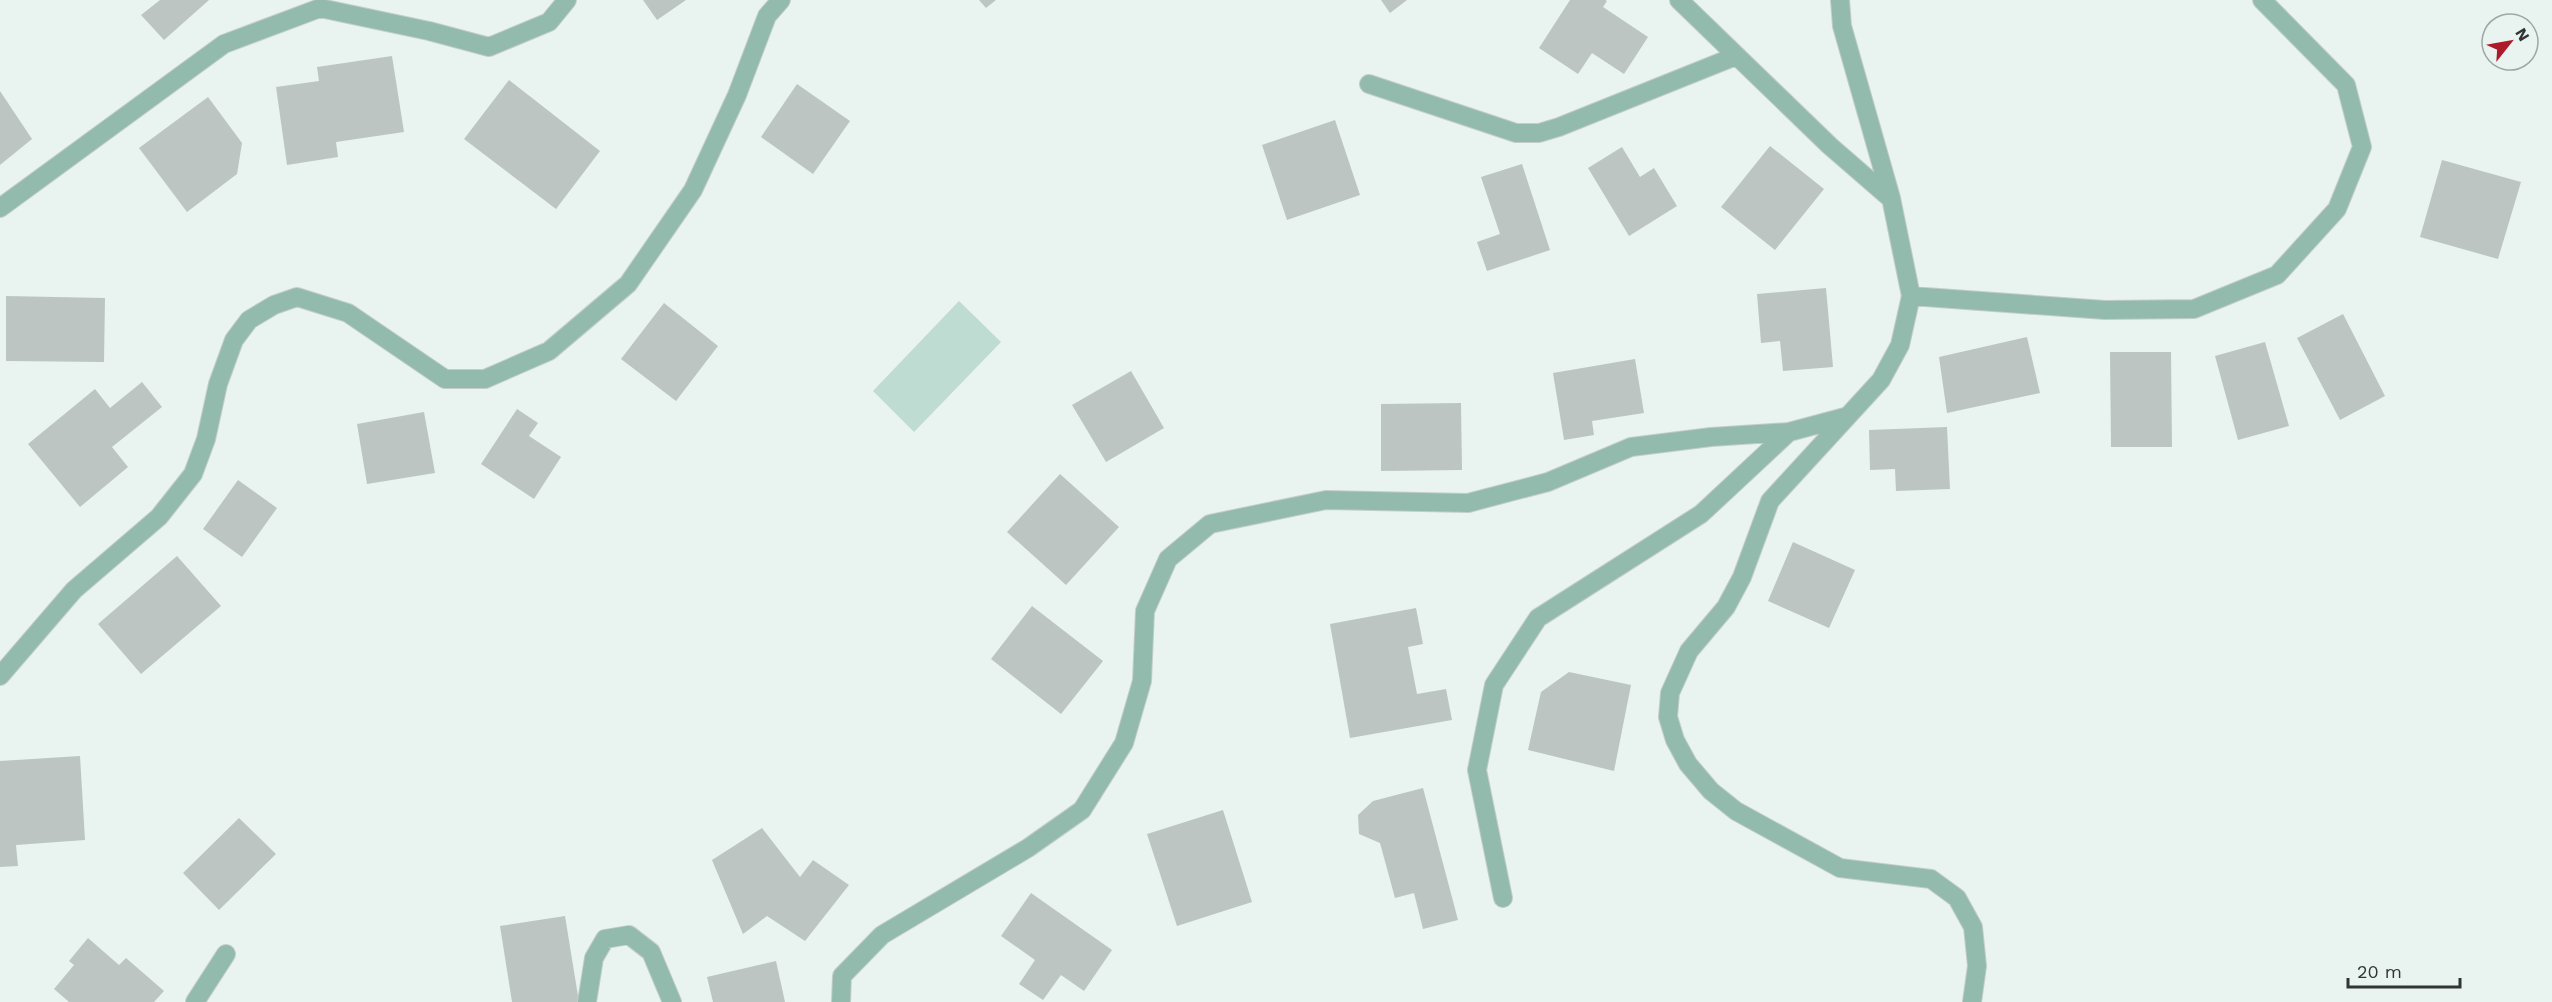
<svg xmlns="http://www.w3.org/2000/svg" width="2552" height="1002" viewBox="0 0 2552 1002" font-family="'Work Sans',sans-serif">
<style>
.green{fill:#bfdcd2}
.building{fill:#bcc5c2}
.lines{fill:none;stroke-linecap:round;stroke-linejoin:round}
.minor-casing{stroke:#c4cdca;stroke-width:20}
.minor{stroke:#92bbae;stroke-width:18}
</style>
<rect width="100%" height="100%" fill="#e9f3f0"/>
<path class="green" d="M959,301L1001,342L914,432L873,391Z"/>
<path class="building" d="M160,0H209L164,40L141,15Z
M643,0H686L657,20Z
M979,0H996L986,8Z
M1381,0H1407L1390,13Z
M1570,0H1605L1607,1L1603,7L1648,37L1624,74L1592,53L1578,74L1539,48Z
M392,56L404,132L336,142L338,157L287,165L276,87L319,81L317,67Z
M509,80L600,151L556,209L464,139Z
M797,84L850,121L813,174L761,137Z
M0,91L32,139L0,165Z
M208,97L242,143L237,174L187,212L139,148Z
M1335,120L1360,195L1287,220L1262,145Z
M1770,146L1824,189L1775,250L1721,207Z
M1622,147L1640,177L1654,168L1677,206L1629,236L1588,168Z
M2442,160L2521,182L2498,259L2420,237Z
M1522,164L1550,250L1487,271L1477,242L1500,234L1481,177Z
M1826,288L1833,367L1783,371L1780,341L1761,343L1757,294Z
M6,296L105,298L104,362L6,361Z
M664,303L718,346L676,401L621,359Z
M2343,314L2385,396L2340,420L2297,338Z
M2027,337L2040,393L1947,413L1939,357Z
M2265,342L2289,426L2238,440L2215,356Z
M2110,352H2171L2172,447H2111Z
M1635,359L1644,413L1592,421L1594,435L1564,440L1553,373Z
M1131,371L1164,428L1106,462L1072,405Z
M142,382L162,407L112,447L128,467L80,507L28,444L95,389L110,408Z
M1461,403L1462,470L1381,471V404Z
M517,409L538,423L529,436L561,457L534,499L481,464Z
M424,412L435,473L367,484L357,424Z
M1947,427L1950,489L1896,491L1895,469L1870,470L1869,430Z
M1060,474L1119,527L1066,585L1007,532Z
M238,480L277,508L242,557L203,529Z
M1793,542L1855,570L1829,628L1768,601Z
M177,556L221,606L141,674L98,624Z
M1032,606L1103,661L1061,714L991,659Z
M1416,608L1423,644L1408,647L1417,694L1446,689L1452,720L1350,738L1330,624Z
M1569,672L1631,685L1614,771L1528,750L1541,692Z
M80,756L85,840L16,845L18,866L0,867V761Z
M1423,788L1458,920L1423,929L1414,893L1395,898L1380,843L1359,834L1358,815L1373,801Z
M1223,810L1252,902L1177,926L1147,834Z
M239,818L276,854L219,910L183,873Z
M762,828L800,877L813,860L849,885L805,941L767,916L743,934L712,860Z
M1031,893L1112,950L1084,991L1061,975L1043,1000L1019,984L1035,960L1001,936Z
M565,916L579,1002H512L500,926Z
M88,938L119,965L126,958L164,991L154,1002H69L54,989L74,965L69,961Z
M776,961L785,1002H713L707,977Z"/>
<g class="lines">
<g class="minor-casing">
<path id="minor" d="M1679,0L1830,146L1890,198
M1840,0L1842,26L1891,198L1911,296L1900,345L1881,380L1770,501L1742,577L1726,607L1689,651L1670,693L1668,717L1675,740L1688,764L1711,791L1736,811L1840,868L1931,879L1957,898L1973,927L1977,966L1972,1002
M1369,84L1516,133H1539L1559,127L1736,56
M0,208L224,44L320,8L429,31L489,47L549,22L567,0
M1911,296L2105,310L2194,309L2277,275L2337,209L2362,147L2346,85L2262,0
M0,676L74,590L159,517L193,474L206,439L218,384L234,340L249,320L274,305L297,297L348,313L445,379H485L549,351L628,284L693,190L737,95L767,16L781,0
M1503,898L1477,770L1494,685L1538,618L1701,514L1789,432
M195,1002L226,954
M587,1002L594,958L605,939L629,935L651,952L672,1002
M841,1002L842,976L882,935L1028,848L1082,810L1124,743L1142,681L1145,611L1168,559L1210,524L1326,500L1468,503L1548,482L1631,447L1711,437L1789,432L1845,417"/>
</g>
<use href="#minor" class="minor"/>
</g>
<g transform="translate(2510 42) rotate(59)"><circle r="28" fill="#e9f3f0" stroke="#9fa7a5" stroke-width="1.5"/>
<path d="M0-4.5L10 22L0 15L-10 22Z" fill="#ad1a29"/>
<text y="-9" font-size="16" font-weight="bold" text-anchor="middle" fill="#313534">N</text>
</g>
<path d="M2348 978v9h112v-9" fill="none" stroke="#313534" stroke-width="3"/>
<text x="2357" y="978" font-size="18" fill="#313534" stroke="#e9f3f0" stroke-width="4.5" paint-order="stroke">20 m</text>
</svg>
